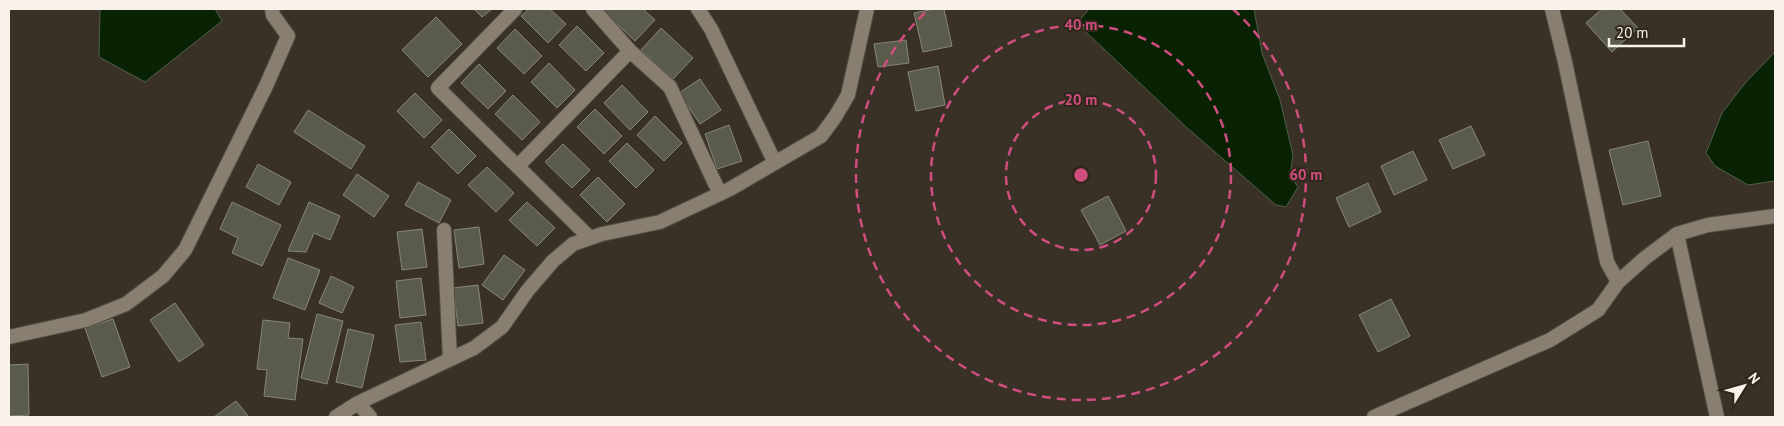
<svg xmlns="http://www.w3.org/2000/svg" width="1784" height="426" viewBox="0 0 1784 426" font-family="'PT Sans',sans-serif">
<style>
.water{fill:#092204;stroke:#516049}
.building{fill:#5b5b4c;stroke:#878777}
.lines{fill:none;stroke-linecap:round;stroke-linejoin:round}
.minor-casing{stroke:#544d43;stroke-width:16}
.minor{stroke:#897f71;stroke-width:14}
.ring{fill:none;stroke:#d04e7f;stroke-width:2.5;stroke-dasharray:9 6}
.centre{fill:#d04e7f;stroke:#2f271b;stroke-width:2.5}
.ring-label{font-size:15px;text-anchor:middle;font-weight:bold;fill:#d04e7f;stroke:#2f271b;stroke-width:4;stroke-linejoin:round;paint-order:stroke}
</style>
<rect width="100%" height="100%" fill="#393125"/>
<path class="water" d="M100,9H215L222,21L145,82L99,57Z
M1089,9H1254L1262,53L1280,100L1293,155L1290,175L1298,187L1286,207L1276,205L1185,126L1085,31L1080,20Z
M1775,52V181L1748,185L1715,166L1706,153L1722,113L1746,82Z"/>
<path class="building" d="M474,9H492L482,17Z
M529,9H550L566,24L548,43L521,16Z
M606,9H643L655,20L635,41L603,11Z
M934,9H944L952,46L923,52L914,13Z
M1602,9H1620L1638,28L1612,52L1586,23Z
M436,17L462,44L428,77L402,50Z
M577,26L604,53L586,71L559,45Z
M661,28L693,58L673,79L641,50Z
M515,29L542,56L524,74L497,48Z
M906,40L909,63L878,67L874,44Z
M549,63L575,90L557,108L531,82Z
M479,64L506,91L488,109L461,83Z
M938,66L945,105L916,111L908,72Z
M700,79L721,110L700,124L679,93Z
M622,85L648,112L630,130L604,103Z
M415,93L442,120L424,138L397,111Z
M513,95L540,122L522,140L495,114Z
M595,109L622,136L604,154L577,127Z
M308,110L365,146L351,169L294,132Z
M655,116L682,143L664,161L637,135Z
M729,125L742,161L717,169L705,134Z
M1471,126L1485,155L1453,169L1439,140Z
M449,129L476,156L458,174L431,147Z
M1648,141L1661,196L1623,205L1609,150Z
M627,143L654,170L636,188L609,161Z
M563,144L590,170L572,188L545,162Z
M1413,151L1427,180L1394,195L1381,166Z
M258,164L291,182L279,205L246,187Z
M487,167L514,193L496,212L468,185Z
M357,174L389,196L374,217L343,195Z
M598,177L625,204L607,222L580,195Z
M418,182L451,200L439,223L405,205Z
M1368,183L1381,212L1349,227L1336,198Z
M1108,196L1126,231L1100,245L1081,210Z
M232,202L281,225L262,266L232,253L238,238L220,229Z
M309,202L340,216L330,240L314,233L306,252L288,251Z
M527,202L555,228L537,246L509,220Z
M479,227L484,264L459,268L454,230Z
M422,229L427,267L402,270L397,232Z
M504,255L525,270L503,300L482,285Z
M288,258L320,270L305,310L273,298Z
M331,276L354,287L342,313L319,303Z
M421,278L426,315L400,318L396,281Z
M478,285L483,323L458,326L453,288Z
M1391,299L1410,336L1378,352L1359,315Z
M175,303L204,345L179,362L150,320Z
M317,314L343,321L327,384L301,378Z
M113,319L130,367L102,377L85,328Z
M263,320L290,323L288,338L303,339L295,400L264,396L267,370L257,369Z
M421,322L426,360L400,362L395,325Z
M348,329L374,335L362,388L336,382Z
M28,364L29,415L9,416V365Z
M236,401L249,417H214Z"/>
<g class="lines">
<g class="minor-casing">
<path id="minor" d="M515,9L438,88L590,238
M593,9L630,51L670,87L720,194
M698,9L711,29L775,163
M1552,9L1565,62L1607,262L1618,282
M518,166L630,51
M444,230L450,359
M1677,234L1717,417
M9,337L86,320L126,304L163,276L185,250L266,86L288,36L273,15L272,9
M358,403L474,348L502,327L528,290L553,261L573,244L602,234L660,222L730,189L821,136L835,117L848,95L867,9
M336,417L358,403L370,417
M1374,417L1550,340L1598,310L1618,282L1645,258L1677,234L1708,225L1775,216"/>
</g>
<use href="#minor" class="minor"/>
</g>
<g class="ring">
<circle cx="1081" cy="175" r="75"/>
<circle cx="1081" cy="175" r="150"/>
<path d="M1233 9A225 225 0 1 1 929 9"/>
</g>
<circle cx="1081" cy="175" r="8" class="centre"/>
<g class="ring-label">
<text x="1081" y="30">40 m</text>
<text x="1081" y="105">20 m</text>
<text x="1306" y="180">60 m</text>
</g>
<rect width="1784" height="426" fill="none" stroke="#f8f2ea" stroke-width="20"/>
<g transform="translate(1744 386) rotate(53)" stroke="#2f271b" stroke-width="4" paint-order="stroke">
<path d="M0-4L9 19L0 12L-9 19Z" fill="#f8f2ea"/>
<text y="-8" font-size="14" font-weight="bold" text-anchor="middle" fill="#f8f2ea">N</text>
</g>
<path d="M1609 38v8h75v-8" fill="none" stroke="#f8f2ea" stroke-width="2.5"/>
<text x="1616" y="38" font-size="15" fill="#f8f2ea" stroke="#2f271b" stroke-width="4" paint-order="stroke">20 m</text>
</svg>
